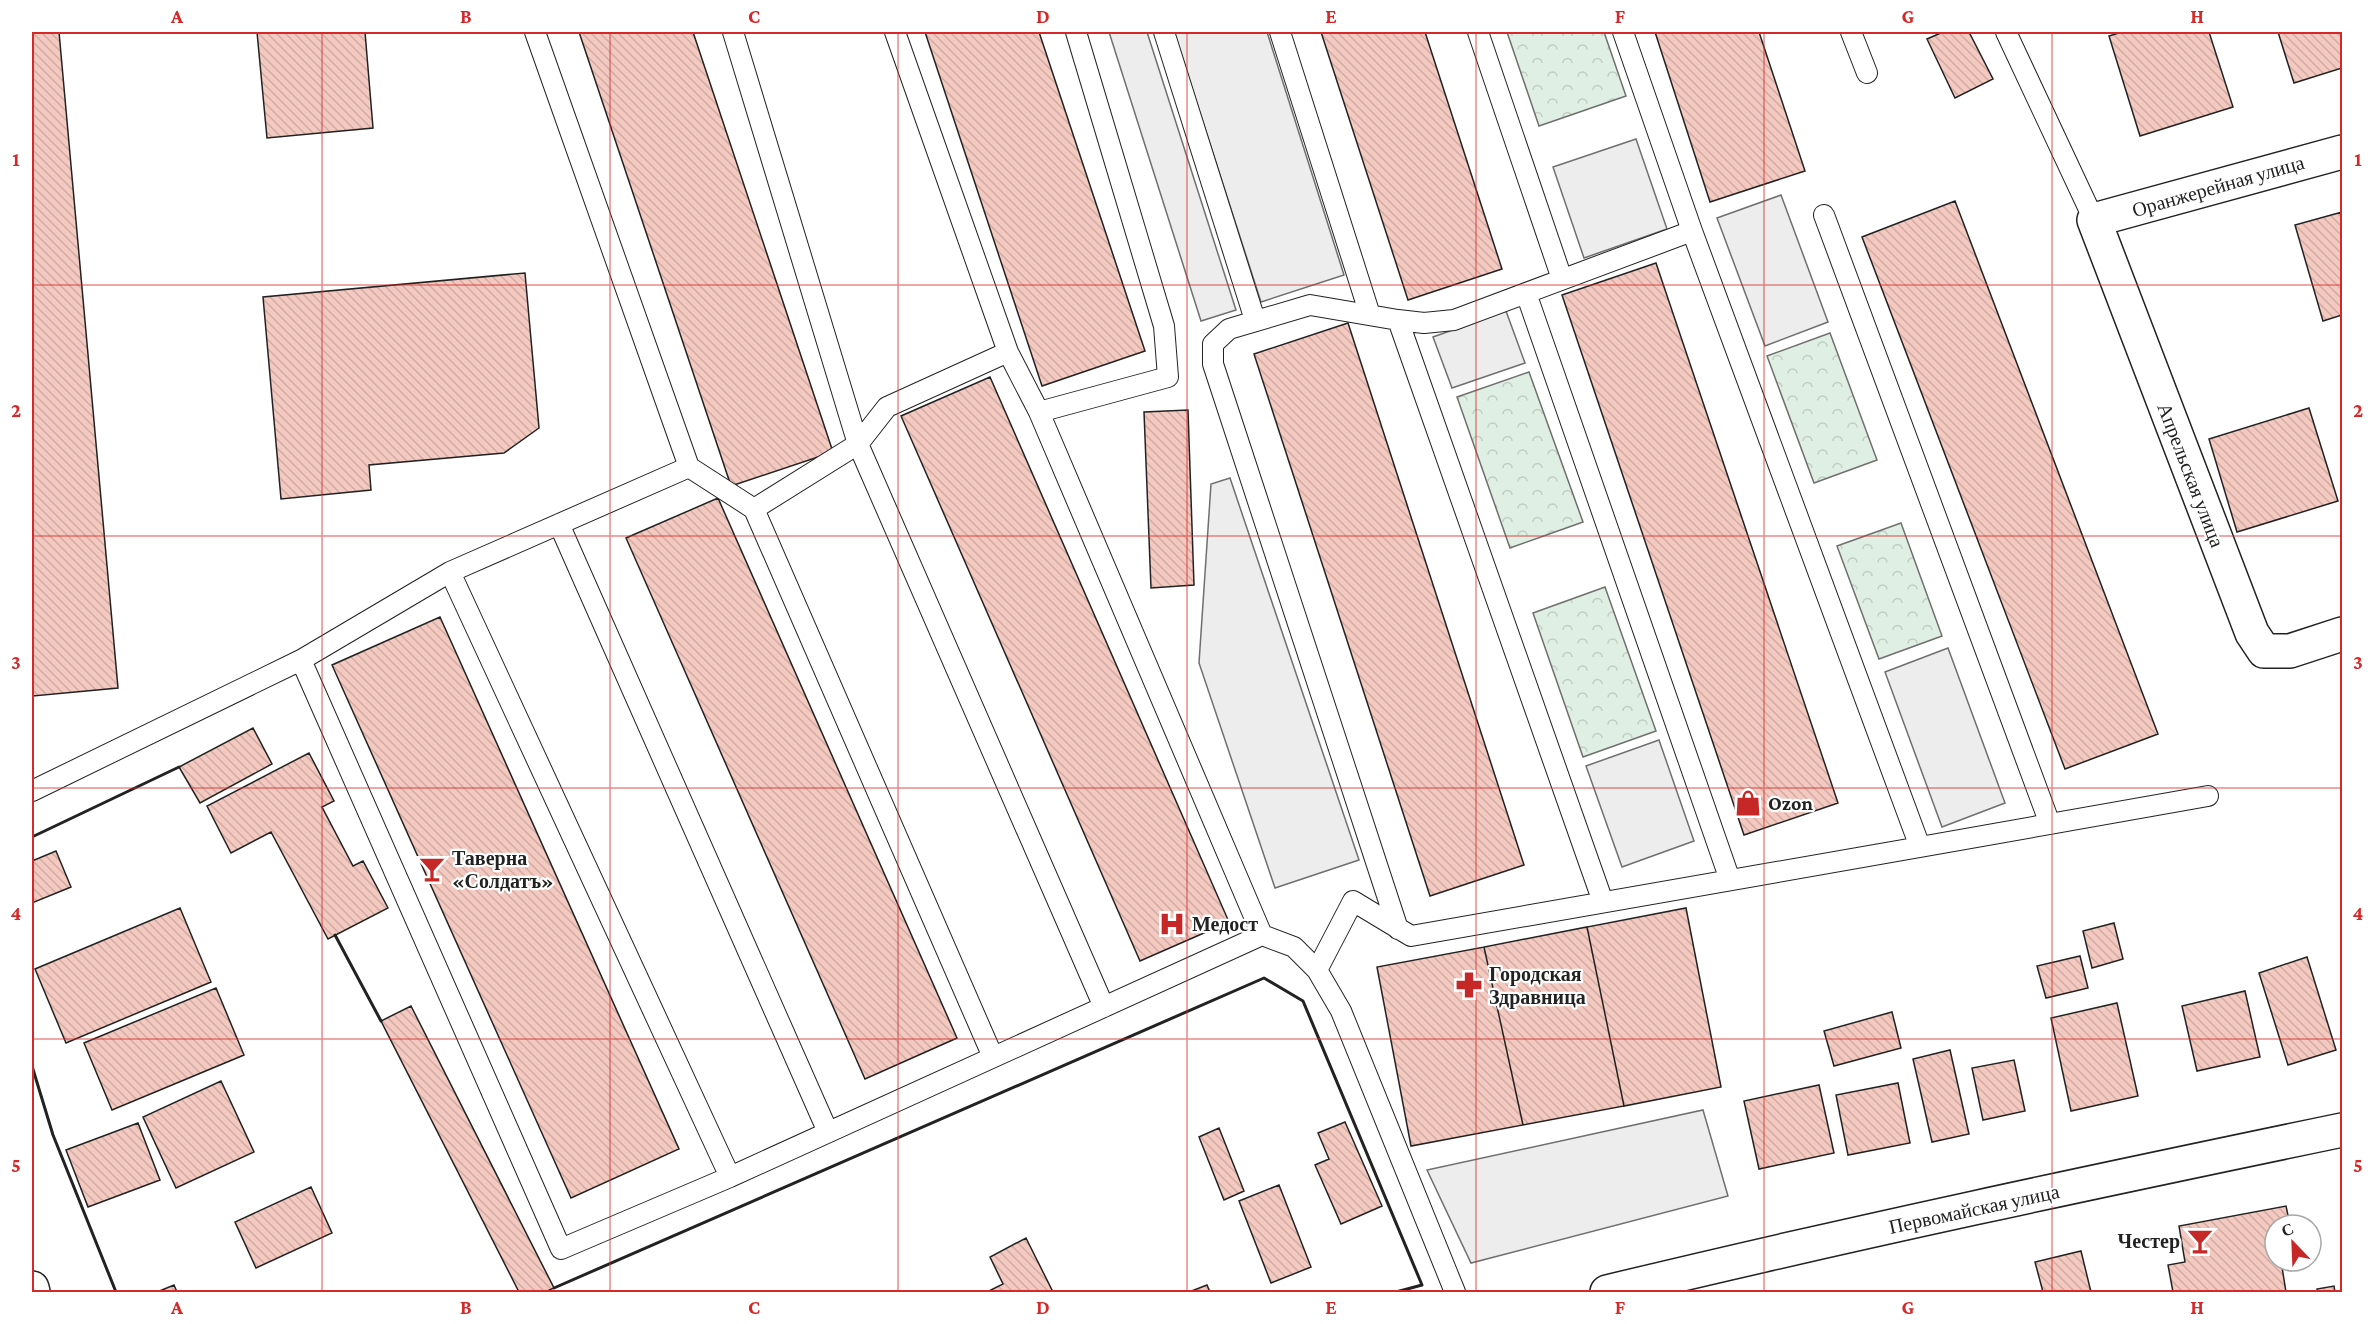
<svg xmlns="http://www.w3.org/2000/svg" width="2374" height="1324" viewBox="0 0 2374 1324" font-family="'Crimson Pro',serif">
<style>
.park{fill:url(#park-crowns);stroke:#6f6f6f;stroke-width:1.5}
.parking{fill:#ededed;stroke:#6f6f6f;stroke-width:1.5}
.building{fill:url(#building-back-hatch);stroke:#222;stroke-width:1.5}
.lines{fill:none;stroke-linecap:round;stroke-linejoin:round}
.lane-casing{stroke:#222;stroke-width:22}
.street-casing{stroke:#222;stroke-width:36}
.secondary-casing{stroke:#222;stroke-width:36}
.lane{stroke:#fff;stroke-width:20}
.street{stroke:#fff;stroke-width:33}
.secondary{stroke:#fff;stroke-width:33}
.wall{stroke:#222;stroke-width:3}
.grid{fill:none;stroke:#d62828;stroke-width:1.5;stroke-opacity:0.55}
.labels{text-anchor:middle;stroke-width:4.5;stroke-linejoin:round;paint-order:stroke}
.street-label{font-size:20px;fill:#222;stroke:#fff}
.poi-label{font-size:20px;font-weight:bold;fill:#222;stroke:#fff;text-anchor:start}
.neatline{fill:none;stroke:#d62828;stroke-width:2}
.grid-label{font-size:20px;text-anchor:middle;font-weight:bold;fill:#d62828}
</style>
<defs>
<pattern id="park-crowns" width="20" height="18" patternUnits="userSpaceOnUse" patternTransform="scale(1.5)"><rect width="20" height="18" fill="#e0efe3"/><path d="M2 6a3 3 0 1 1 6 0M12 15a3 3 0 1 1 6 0" fill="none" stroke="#c0cdc2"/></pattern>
<pattern id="building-back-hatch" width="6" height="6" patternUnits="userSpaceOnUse" patternTransform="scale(1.5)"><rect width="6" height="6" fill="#f3c9c0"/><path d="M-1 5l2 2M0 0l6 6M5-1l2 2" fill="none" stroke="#d0aca5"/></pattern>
</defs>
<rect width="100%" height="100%" fill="#fff"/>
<path class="park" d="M1507,32H1604L1626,96L1539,126Z
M1830,333L1877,460L1814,483L1767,356Z
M1529,372L1583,522L1510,548L1457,397Z
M1901,523L1942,636L1879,659L1837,546Z
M1605,587L1656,731L1583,757L1533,613Z"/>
<path class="parking" d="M1109,32H1147L1236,310L1201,321Z
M1174,32H1267L1344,275L1261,302Z
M1636,139L1667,229L1584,258L1553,167Z
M1781,195L1828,322L1765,346L1717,218Z
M1506,311L1525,363L1452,388L1433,337Z
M1230,478L1359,860L1275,888L1199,663L1211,484Z
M1948,648L2005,803L1942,827L1885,672Z
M1659,740L1694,841L1622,867L1586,766Z
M1703,1110L1728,1196L1471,1263L1427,1170Z"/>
<path class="building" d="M32,32H59L118,688L33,696Z
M257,32H365L373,128L267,138Z
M579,32H693L833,452L731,486Z
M925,32H1039L1145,351L1042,386Z
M1321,32H1425L1502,269L1408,300Z
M1655,32H1759L1805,171L1710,202Z
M1943,32H1969L1993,79L1955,98L1927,39Z
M2122,32H2209L2233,107L2140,136L2109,36Z
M2278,32H2342V68L2294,83Z
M1955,201L2158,734L2065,769L1862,237Z
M2342,212V315L2323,321L2295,225Z
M1656,263L1838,803L1744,835L1562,295Z
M525,273L539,428L504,453L369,465L371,490L281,499L263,297Z
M1348,323L1524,865L1430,896L1254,354Z
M990,377L1229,922L1140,961L901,416Z
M2309,408L2338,501L2237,532L2209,439Z
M1188,410L1194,585L1151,588L1144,412Z
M718,498L957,1038L865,1079L626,538Z
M440,617L679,1149L571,1198L332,665Z
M253,728L272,764L200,803L179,767Z
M309,753L334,801L322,807L353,866L363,861L388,908L328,939L271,832L231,853L207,806Z
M56,851L71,887L32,903V861Z
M180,908L211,982L66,1043L35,969Z
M1686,908L1721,1087L1624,1106L1587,927Z
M2114,923L2123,959L2092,968L2083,931Z
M1587,927L1624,1106L1523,1125L1484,947Z
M1484,947L1523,1125L1411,1146L1377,967Z
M2080,956L2088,988L2046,998L2037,966Z
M2307,957L2336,1050L2288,1065L2259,973Z
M216,988L244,1055L112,1110L84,1043Z
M2245,991L2260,1057L2197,1071L2182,1006Z
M2117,1003L2138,1096L2071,1111L2051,1018Z
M411,1006L554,1288L545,1292H519L381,1021Z
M1892,1012L1901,1048L1834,1066L1824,1031Z
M1950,1050L1969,1134L1932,1142L1913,1059Z
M2014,1060L2025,1111L1983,1120L1972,1068Z
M221,1081L254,1152L176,1188L143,1117Z
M1898,1083L1910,1143L1848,1155L1836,1095Z
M1819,1085L1834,1153L1759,1169L1744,1101Z
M1345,1122L1382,1206L1341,1224L1315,1165L1329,1159L1318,1133Z
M138,1123L160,1180L88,1207L66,1150Z
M1219,1128L1244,1191L1224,1200L1199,1137Z
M1279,1185L1311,1267L1271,1283L1239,1201Z
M311,1187L332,1233L256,1268L235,1222Z
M2286,1206L2290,1225H2275V1261H2281L2286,1292H2173L2168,1265L2185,1262L2179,1226Z
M1026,1238L1053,1292H987L1003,1284L990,1257Z
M2081,1251L2091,1292H2043L2035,1262Z
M174,1285L177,1292H157Z
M1207,1285L1210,1292H1189Z
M2334,1286L2335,1292H2318L2317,1289Z"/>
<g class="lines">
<g class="lane-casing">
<path id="lane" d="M535,32L689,467
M733,32L858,444L1104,1007
M895,32L1008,352
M1164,32L1255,320
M1280,32L1370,315
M1478,32L1562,279
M1623,32L1692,231
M1851,32L1867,73
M2006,32L2094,220
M1824,215L2050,824
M1526,293L1730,880
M1398,320L1603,902
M1039,412L1168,377L1164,326L1076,32
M754,509L993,1057
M559,524L828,1132
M450,572L730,1177
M301,660L561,1249L730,1177L1262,935L1294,947L1317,970L1341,1011L1455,1292
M32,791L301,660L450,572L689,467L754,509L858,444L887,407L1008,352L1039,412L1262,935
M1920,847L2208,796
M1317,970L1353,901L1411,936L1920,847L1692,231L1454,320L1424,323L1398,320L1310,305L1229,329L1213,344V364L1398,929"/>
</g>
<g class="street-casing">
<path id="street" d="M2342,152L2094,220L2252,633L2264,651H2290L2342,634
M32,1288L33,1292"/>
</g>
<g class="secondary-casing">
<path id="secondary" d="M1607,1292C1851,1233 2097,1181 2342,1130"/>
</g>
<use href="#lane" class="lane"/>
<use href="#street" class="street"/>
<use href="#secondary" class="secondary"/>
<path class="wall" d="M32,837L179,767
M335,935L381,1021
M32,1066L53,1135L116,1292
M554,1288L1264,978L1303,1001L1422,1285L1396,1292"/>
</g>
<path class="grid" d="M322,32V1292M610,32V1292M898,32V1292M1187,32V1292M1476,32V1292M1764,32V1292M2052,32V1292M32,285H2342M32,536H2342M32,788H2342M32,1039H2342"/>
<defs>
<g id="shop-bare" transform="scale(2.07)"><path d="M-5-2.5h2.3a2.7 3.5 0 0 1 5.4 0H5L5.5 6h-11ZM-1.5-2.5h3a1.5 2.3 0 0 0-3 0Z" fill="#c62828" stroke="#fff" stroke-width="2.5" paint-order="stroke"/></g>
<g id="bar-bare" transform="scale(2.07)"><path d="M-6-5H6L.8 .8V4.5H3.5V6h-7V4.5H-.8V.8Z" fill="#c62828" stroke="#fff" stroke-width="2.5" paint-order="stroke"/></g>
<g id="hospital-bare" transform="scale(2.07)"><path d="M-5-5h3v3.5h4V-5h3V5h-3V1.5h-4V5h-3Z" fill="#c62828" stroke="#fff" stroke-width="2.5" paint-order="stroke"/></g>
<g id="pharmacy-bare" transform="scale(2.07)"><path d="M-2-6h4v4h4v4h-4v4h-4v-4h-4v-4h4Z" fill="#c62828" stroke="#fff" stroke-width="2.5" paint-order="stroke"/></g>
</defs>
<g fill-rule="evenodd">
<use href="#shop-bare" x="1748" y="803"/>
<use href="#bar-bare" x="432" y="869"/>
<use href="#hospital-bare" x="1172" y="924"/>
<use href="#pharmacy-bare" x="1469" y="985"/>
<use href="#bar-bare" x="2200" y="1241"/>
</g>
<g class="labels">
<g class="street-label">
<text transform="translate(2218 186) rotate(-16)" y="7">Оранжерейная улица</text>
<text transform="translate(2191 475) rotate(69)" y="7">Апрельская улица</text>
<text transform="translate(1974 1209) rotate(-12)" y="7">Первомайская улица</text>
</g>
<g class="poi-label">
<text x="1768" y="810">Ozon</text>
<text x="452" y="865">Таверна<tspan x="452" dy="23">«Солдатъ»</tspan></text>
<text x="1192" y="931">Медост</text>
<text x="1489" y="981">Городская<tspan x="1489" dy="23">Здравница</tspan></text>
<text x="2180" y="1248" text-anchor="end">Честер</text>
</g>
</g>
<rect width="2374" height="1324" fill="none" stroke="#ffffff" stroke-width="66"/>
<g transform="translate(2293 1243) rotate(337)"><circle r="28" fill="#ffffff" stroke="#a7a7a7" stroke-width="1.5"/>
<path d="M0-4.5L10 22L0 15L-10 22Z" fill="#c62828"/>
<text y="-9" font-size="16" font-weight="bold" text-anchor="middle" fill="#222222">С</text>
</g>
<rect x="33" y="33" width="2308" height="1258" class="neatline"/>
<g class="grid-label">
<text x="177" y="23">A</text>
<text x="466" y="23">B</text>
<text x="754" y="23">C</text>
<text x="1043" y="23">D</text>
<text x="1331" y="23">E</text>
<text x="1620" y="23">F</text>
<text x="1908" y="23">G</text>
<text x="2197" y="23">H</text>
<text x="16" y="166">1</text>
<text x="2358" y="166">1</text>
<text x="16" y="417">2</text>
<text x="2358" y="417">2</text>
<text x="16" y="669">3</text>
<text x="2358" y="669">3</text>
<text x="16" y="920">4</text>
<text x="2358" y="920">4</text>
<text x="16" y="1172">5</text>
<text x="2358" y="1172">5</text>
<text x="177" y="1314">A</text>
<text x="466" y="1314">B</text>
<text x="754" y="1314">C</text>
<text x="1043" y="1314">D</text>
<text x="1331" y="1314">E</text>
<text x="1620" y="1314">F</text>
<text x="1908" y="1314">G</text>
<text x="2197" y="1314">H</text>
</g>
</svg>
